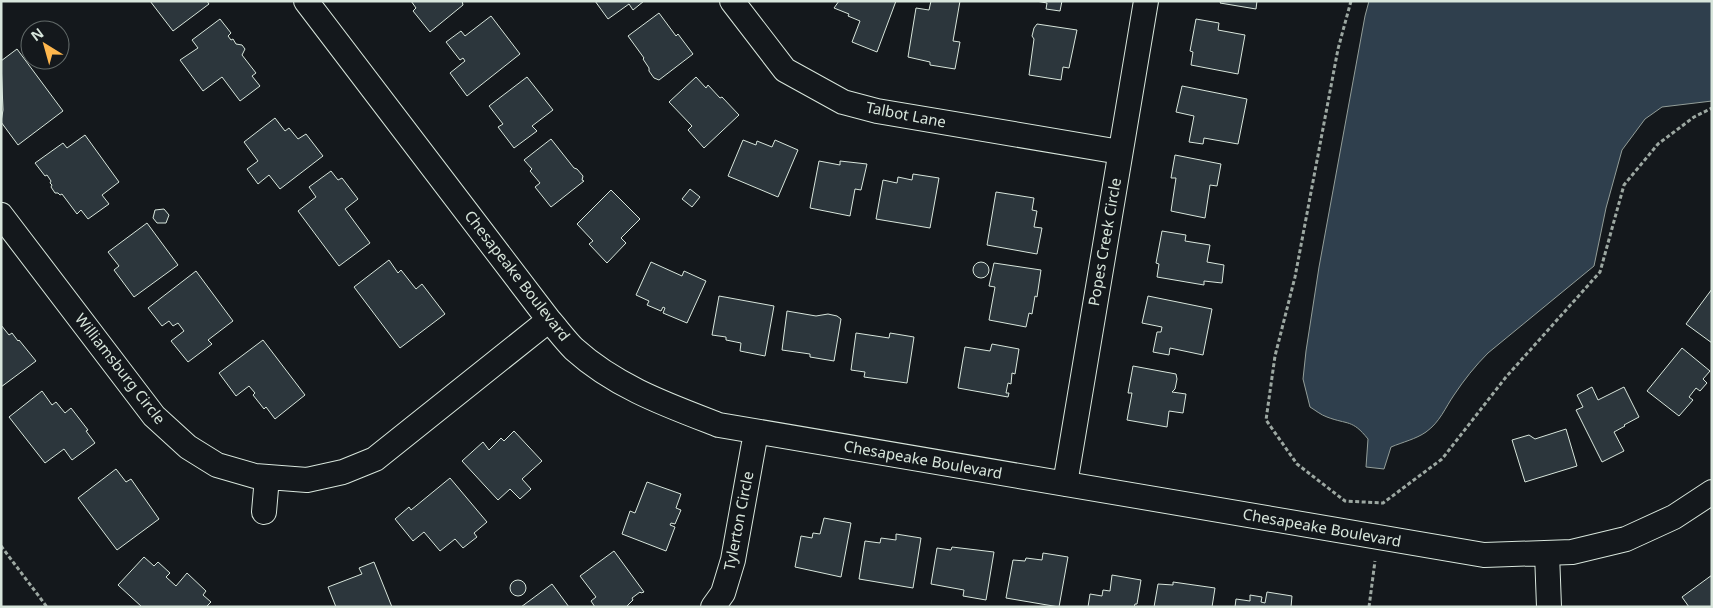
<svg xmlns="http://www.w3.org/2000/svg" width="1713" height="608" viewBox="0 0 1713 608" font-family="'Noto Sans',sans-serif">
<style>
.water{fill:#2f3f4d;stroke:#939e99}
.building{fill:#2c363c;stroke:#d8e6dc}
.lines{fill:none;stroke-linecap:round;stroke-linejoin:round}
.minor-casing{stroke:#d8e6dc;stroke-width:26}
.path{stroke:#9da8a2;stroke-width:3;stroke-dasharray:4 2.5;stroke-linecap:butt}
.minor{stroke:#14181c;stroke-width:24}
.labels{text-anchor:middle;stroke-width:4;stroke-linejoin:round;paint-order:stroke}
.street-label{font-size:15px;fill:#d8e6dc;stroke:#14181c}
</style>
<rect width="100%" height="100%" fill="#14181c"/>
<path class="water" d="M1369,1H1712V101L1662,107L1645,119L1622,150L1606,208L1594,266L1488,353C1475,366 1464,380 1454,395C1445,408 1440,422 1426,432C1416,439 1403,442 1391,447L1384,469L1366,467L1368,439C1352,419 1348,425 1327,417C1321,415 1315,410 1310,407L1303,379L1306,351L1319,267L1365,16Z"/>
<path class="building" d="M150,1H207L209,4L173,31Z
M411,1H462L463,5L430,32L413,11L416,8Z
M595,1H644L633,10L629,4L608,19Z
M839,1H896L877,52L852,42L860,21L848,16L849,14L834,8Z
M931,1H960L953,41L960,42L955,69L930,65V62L908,57L916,8L929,10Z
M1036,1H1062L1060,11L1046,9L1047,3Z
M1221,1H1257L1256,9L1220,3Z
M659,13L676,36L678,34L693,54L659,80L654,78L649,71V68L643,59L644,58L628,36Z
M491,16L520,54L467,96L450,73L465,61L463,58L460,60L446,42L461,31L465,36Z
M220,19L231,33L228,36L231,40L233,39L236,44L242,45L245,49L242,55L256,73L252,76L260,86L240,101L222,77L203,91L180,60L198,48L192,40Z
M1196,19L1219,23L1218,30L1245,35L1238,74L1191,65L1193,52L1190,51Z
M1037,24L1077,30L1069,68L1063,67L1061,80L1029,75L1034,39L1032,36L1034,28Z
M17,49L63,111L18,145L1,122L3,110L1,61Z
M527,77L553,110L532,126L537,131L514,148L498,127L503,124L489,106Z
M696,77L706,88L708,85L720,98L722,97L739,115L704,148L688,130L692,126L669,102Z
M1182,86L1247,99L1238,144L1204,138L1203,144L1189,142L1194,116L1176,112Z
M275,118L285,131L289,128L298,139L306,134L323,156L280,189L269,175L258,184L247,169L258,161L244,142Z
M85,135L119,182L102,195L109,204L88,219L81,210L77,214L62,194L60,195L58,193H55L51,187L52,185L50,183L51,181L47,175L45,176L35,163L63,143L67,148Z
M551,139L574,168L577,169L583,176L582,180L584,181L551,207L535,187L540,183L530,171L532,169L524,160Z
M743,140L756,145L757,141L772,147L775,140L798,150L778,197L728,176Z
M1175,155L1221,164L1217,186L1210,185L1205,218L1171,211L1176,178H1171Z
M819,161L840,165V161L867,164L861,190L855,189L850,216L810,208Z
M331,171L338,180L342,178L358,199L345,209L370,243L339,266L298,211L316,197L309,187Z
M913,174L939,178L930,228L876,219L883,180L897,183L898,177L912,180Z
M690,189L700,197L692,207L682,199Z
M611,190L640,219L621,238L626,243L607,263L589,244L593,241L577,224Z
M996,192L1034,198L1032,210L1037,211L1034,227L1042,228L1037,254L987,245Z
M164,209L169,215L166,223H157L153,218L155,210Z
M147,223L178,265L134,297L114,270L119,266L108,252Z
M1162,231L1186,235L1185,241L1210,245L1207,262L1224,265L1222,283L1204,281V285L1157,277L1159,264L1156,263Z
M389,260L398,273L401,270L416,289L422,284L445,314L400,348L354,287Z
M973 270a8 8 0 1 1 16 0a8 8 0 1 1-16 0Z
M651,262L682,276L684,271L706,281L687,323L663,313L665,308L663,307L661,311L647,305L649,301L636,295Z
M994,263L1041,270L1037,297L1035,296L1032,314L1029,313L1026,327L989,320L995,287L989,286Z
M196,271L233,321L208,340L212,344L188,362L171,341L184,331L178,323L173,326L169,321L162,326L148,308Z
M1712,289V343L1686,324Z
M719,296L774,306L765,356L740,351L741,343L726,340V337L712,335Z
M1148,296L1212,309L1203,355L1170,348L1169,355L1153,352L1157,332H1161L1162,327L1142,323Z
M787,311L816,316L828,314L837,316L841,319L834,361L810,357V354L782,350Z
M1,325L9,335L12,333L18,341L19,340L36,361L1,387Z
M856,333L889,338L890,333L914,337L907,383L864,377L865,372L851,370Z
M263,340L305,395L275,419L266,407L264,409L253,395L255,393L249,386L236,396L219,373Z
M992,344L1019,349L1015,374L1012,373L1011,384L1008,383L1006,393H1009L1008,397L958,388L965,347L990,351Z
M1682,348L1710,371L1703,379L1707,383L1700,391L1696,388L1689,397L1693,400L1679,416L1647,391Z
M1133,366L1176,374L1177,379L1175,389L1172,392L1186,394L1183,413L1169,411L1167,427L1127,420L1132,393H1128Z
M1592,387L1598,400L1624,387L1639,417L1624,425L1625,426L1614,432L1624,451L1602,462L1576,410L1583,407L1577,395Z
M42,391L52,405L56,402L65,413L71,408L88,430L86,431L95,443L72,460L64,449L45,463L9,417Z
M1566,429L1577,466L1525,482L1512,440L1529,435L1535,439Z
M514,431L542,461L522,479L531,489L520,499L510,489L498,500L462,461L483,442L489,450L501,438L504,441Z
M116,469L126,482L131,479L159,519L117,550L78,498Z
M450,478L487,522L474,533L477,537L463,548L455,539L440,551L424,532L413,541L395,519L409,507L411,510Z
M647,482L681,494L676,508L681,510L675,524L671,523L670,525L675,527L666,551L622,534L630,511L635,513Z
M824,518L851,523L841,577L795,567L801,536L812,538L813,533L820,534Z
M896,534L921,538L913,588L859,579L865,541L880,543L881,538L896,540Z
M952,547L994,552L986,600L963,596L964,590L931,584L937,548L951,550Z
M614,551L644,592L641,593L640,592L632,598L633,600L626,607H595L591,601L596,597L580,576Z
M1043,553L1068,557L1059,607L1006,598L1013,560L1025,561L1026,558L1042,560Z
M144,557L154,566L158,562L170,573L166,577L176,586L187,573L206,591L203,595L211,602L206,607H142L118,585Z
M374,562L392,607H336L328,587L362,574L359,568Z
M1112,575L1141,580L1137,604H1135L1134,607H1088L1090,594L1102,596L1103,590L1110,591Z
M1712,575V607H1689L1682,597Z
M510 588a8 8 0 1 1 16 0a8 8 0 1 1-16 0Z
M1173,582L1215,588L1212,607H1154L1158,584L1173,585Z
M552,584L569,607H521Z
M1267,592L1292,596L1291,607H1235L1236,599L1250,601V595L1262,597L1261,602L1265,603Z"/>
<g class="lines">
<g class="minor-casing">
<path id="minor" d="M306,1L549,320C557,329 565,340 574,349C616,387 667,405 719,425L1484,555L1572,552L1626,539L1674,517L1712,492
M732,1L785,70L843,102L877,111L1120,152
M1,215L154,416L188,447L217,465L255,476L307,480L343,472L375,459L549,320
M1065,484L1146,1
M264,512L267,477
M1547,553L1549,607
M713,607L723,593L733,560L756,432"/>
</g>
<path class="path" d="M1351,1L1338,49L1295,277L1275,356L1266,420L1297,464L1345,501L1383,503L1442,459L1506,377L1600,272L1624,185L1658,144L1694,117L1712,108
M1,546L47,607
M1369,607L1375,561"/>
<use href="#minor" class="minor"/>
</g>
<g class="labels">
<g class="street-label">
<text transform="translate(906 115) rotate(11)" y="5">Talbot Lane</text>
<text transform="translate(1105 242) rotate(-80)" y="5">Popes Creek Circle</text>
<text transform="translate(517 276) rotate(52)" y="5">Chesapeake Boulevard</text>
<text transform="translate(120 369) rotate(52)" y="5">Williamsburg Circle</text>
<text transform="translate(923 460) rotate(10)" y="5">Chesapeake Boulevard</text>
<text transform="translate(739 521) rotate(-79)" y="5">Tylerton Circle</text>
<text transform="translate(1322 528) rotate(10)" y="5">Chesapeake Boulevard</text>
</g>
</g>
<rect width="1713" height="608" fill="none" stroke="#d8e6dc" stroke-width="5"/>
<g transform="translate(45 45) rotate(323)"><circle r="24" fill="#14181c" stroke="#626a69"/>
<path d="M0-4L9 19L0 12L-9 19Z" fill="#ffb74d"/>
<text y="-8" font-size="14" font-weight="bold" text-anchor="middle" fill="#d8e6dc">N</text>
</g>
</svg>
